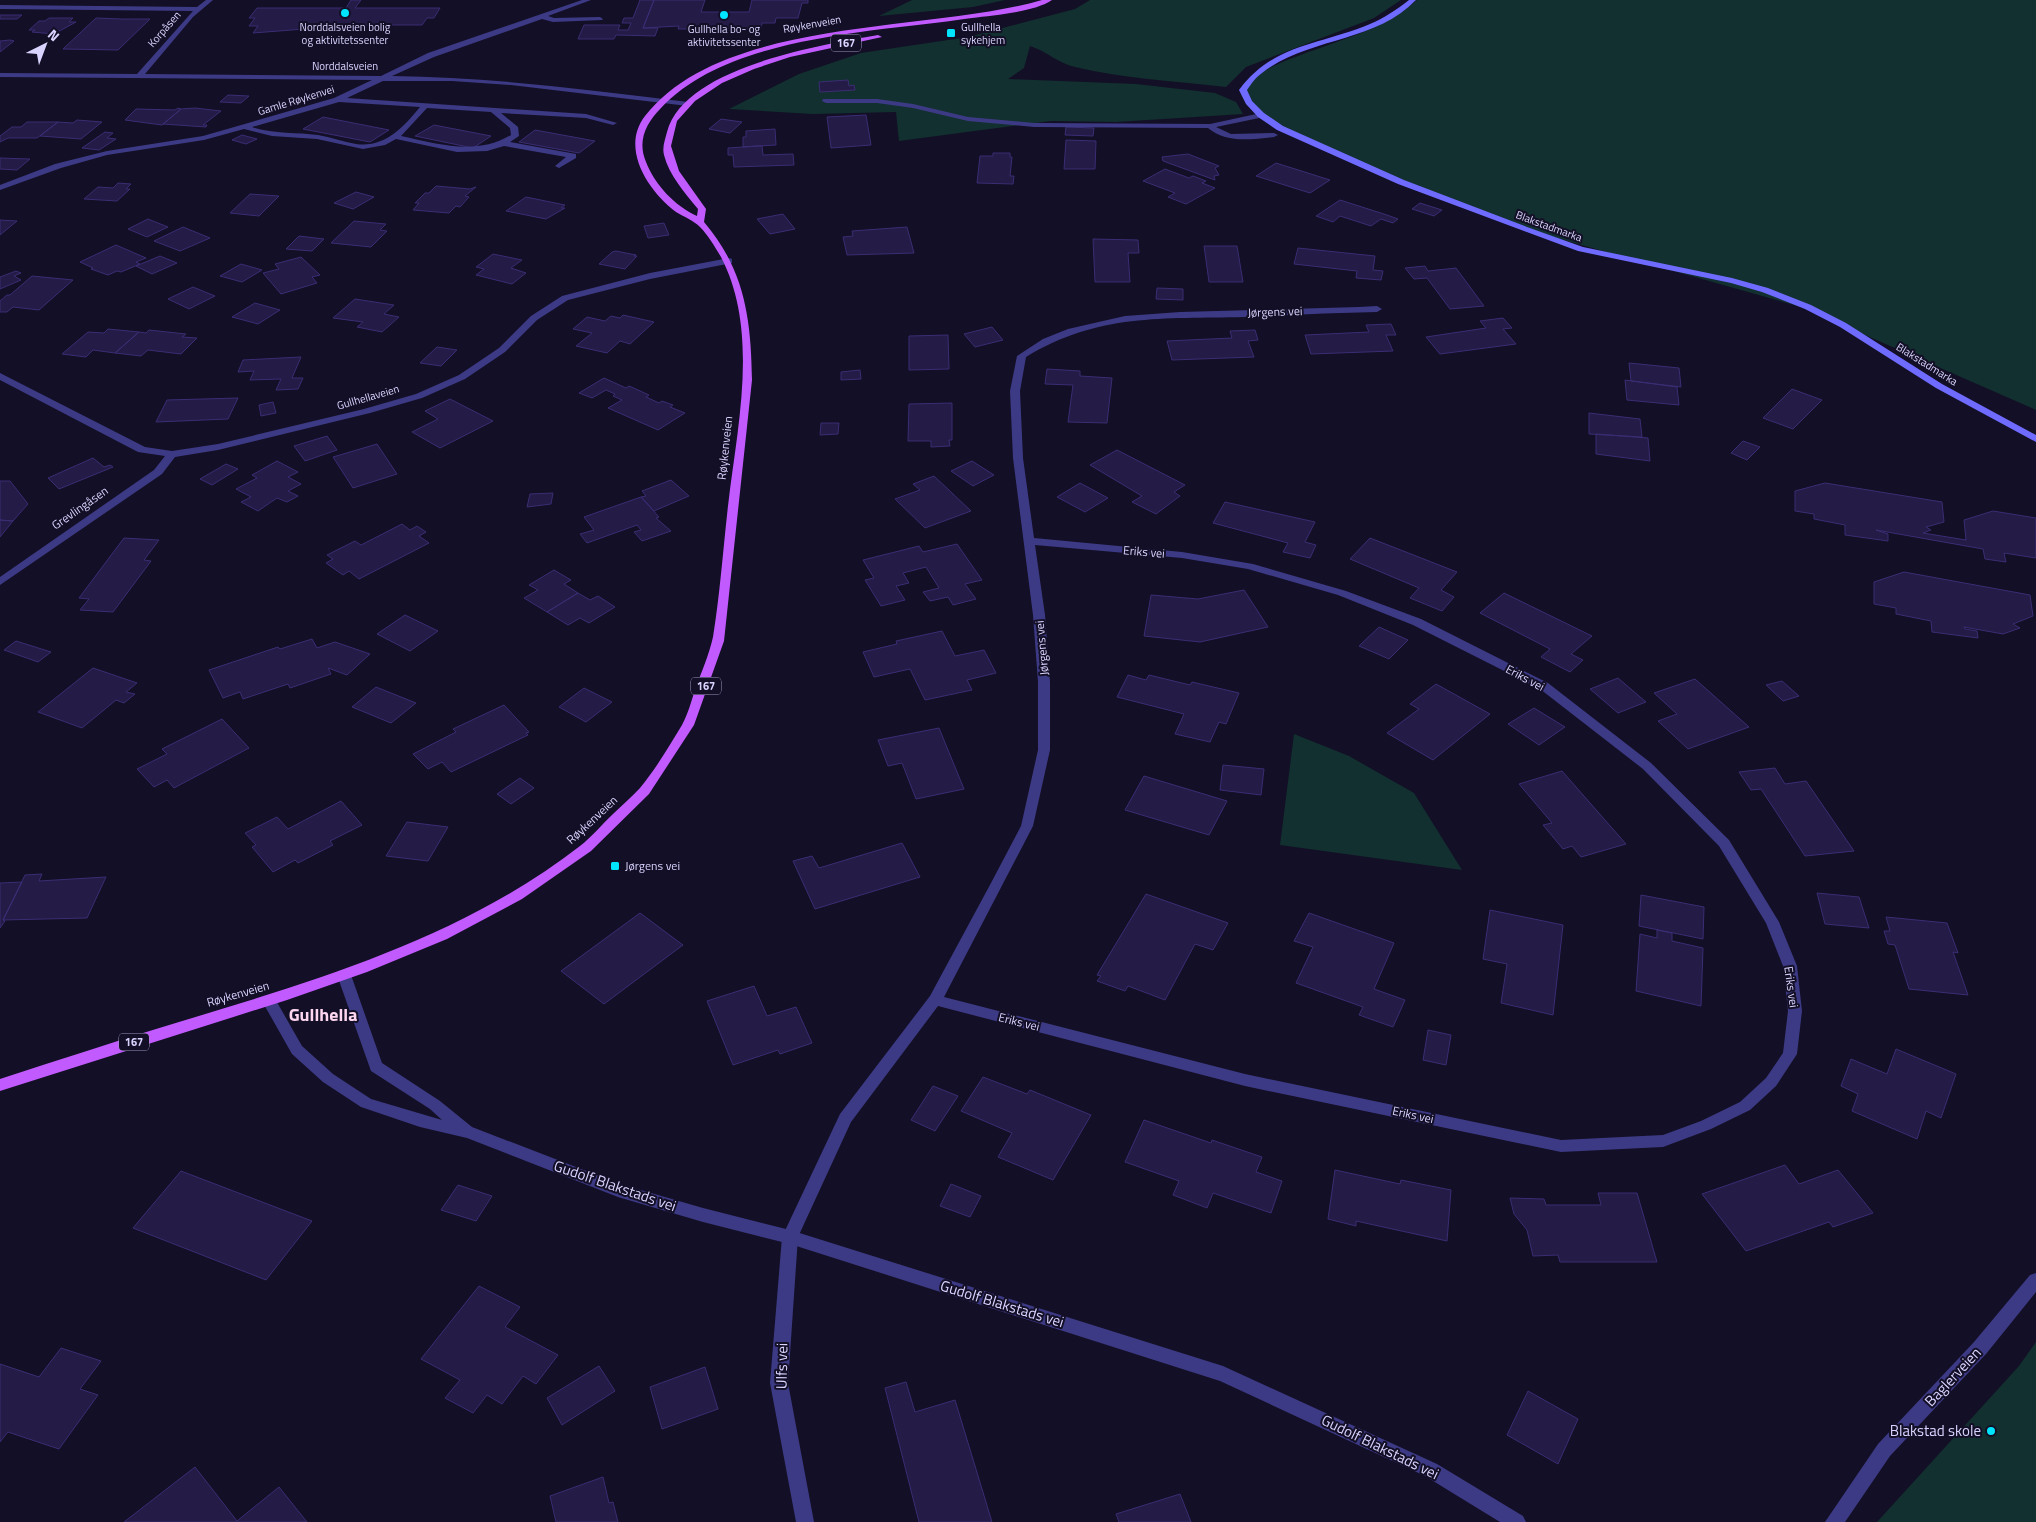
<svg xmlns="http://www.w3.org/2000/svg" width="2036" height="1522" viewBox="0 0 2036 1522" font-family="'Titillium Web',sans-serif">
<style>
.green{fill:#12302f}
.building{fill:#241b47;stroke:#3b2d73}
.lines{fill:none;stroke-linecap:round;stroke-linejoin:round}
.minor{fill:#3d3a85;fill-rule:evenodd}
.tertiary{fill:#3d3a85;fill-rule:evenodd}
.secondary{fill:#6f6bff;fill-rule:evenodd}
.primary{fill:#c25bff;fill-rule:evenodd}
.poi-dot{fill:#00e5ff;stroke:#130f26;stroke-width:2}
.labels{text-anchor:middle;stroke-width:4;stroke-linejoin:round;paint-order:stroke}
.far-street-label{font-size:11px;fill:#d9d4ff;stroke:#130f26}
.far-poi-label{font-size:11px;fill:#d9d4ff;stroke:#130f26}
.shield{fill:#130f26;stroke:#9e99be;stroke-width:1}
.shield-label{font-size:11px;font-weight:bold;fill:#d9d4ff}
.street-label{font-size:12px;fill:#d9d4ff;stroke:#130f26}
.poi-label{font-size:12px;fill:#d9d4ff;stroke:#130f26;text-anchor:start}
.near-street-label{font-size:15px;fill:#d9d4ff;stroke:#130f26}
.near-poi-label{font-size:15px;fill:#d9d4ff;stroke:#130f26;text-anchor:end}
.district-label{font-size:18px;font-weight:bold;fill:#ffd6f0;stroke:#130f26}
</style>
<rect width="100%" height="100%" fill="#130f26"/>
<path class="green" d="M912,0H1005L973,7L879,16Z
M1090,0H1401L1374,18L1246,67L1226,87C1176,81 1124,79 1075,67C1058,63 1046,51 1030,46L1024,68L1008,79L1136,84L1215,93L1236,102L1243,114L1116,122L1051,121L899,141L896,112L813,114L729,109L799,74L861,53L968,37L1075,9Z
M1417,0H2036V410L1801,307L1525,229L1294,136L1248,106L1241,95L1244,83C1297,46 1368,43 1417,0Z
M1294,734L1349,756L1414,793L1462,870L1280,845Z
M2036,1342V1522H1877L2019,1366Z"/>
<path class="building" d="M351,0H361L355,8H440L434,18H427L422,25H332L330,27L253,33L258,26H249L255,18H249L257,8H346Z
M640,0H654L643,28H658L655,36L616,35L614,39H578L584,25H620L618,30H628L631,23H622L624,18H633Z
M654,0H705L701,12H749L752,0H808V3H802L798,18H776L775,23H762L761,29H678L679,26L643,28Z
M0,15H22L17,19H0Z
M49,18H73L69,22H76L54,34L32,32L35,30H29L39,21H45Z
M96,18L121,19H150L118,50L63,49Z
M0,41L10,40L14,41L0,52Z
M848,80L849,86L854,85L855,90L820,92L819,82Z
M228,95L249,96L241,103L220,102Z
M178,108L181,109L162,125L125,120L136,109L175,110Z
M195,108L221,111L203,125H207L206,127L163,124L181,109Z
M866,115L871,145L831,148L827,117Z
M323,117L389,130L370,142L303,129Z
M721,119L742,122L730,133L709,129Z
M77,120L102,122L81,139L40,136L58,122L73,123Z
M27,122H58L37,138H8L0,142V136L12,127H21Z
M434,125L491,136L473,148L415,136Z
M1066,127L1094,128L1093,136L1065,135Z
M775,129L776,145L743,147V137H746V131Z
M535,130L595,141L579,153L519,142Z
M105,132L113,133L107,138L116,139L99,150L82,148Z
M242,135L257,139L246,144L232,140Z
M1066,140L1096,141L1095,169H1064Z
M757,146H762L763,155L793,154L794,165L734,167L733,155H728V148Z
M993,153H1010V157H1012L1010,176H1014L1013,184L977,183L980,156H993Z
M1188,154L1219,166L1215,168L1219,175L1214,176L1215,180L1163,161L1162,157Z
M0,158L30,159L17,170L0,169Z
M1276,163L1330,180L1310,193L1256,176Z
M1165,169L1189,178L1193,176L1206,181L1202,183L1215,188L1186,204L1168,197L1175,193L1143,181Z
M118,183L131,184L126,189H130L117,201L84,199L98,187L113,188Z
M436,186L470,189L476,187L465,196L469,197L460,207L456,206L449,213L413,210L419,203H415L425,193H429Z
M356,192L374,197L353,209L334,203Z
M250,194L279,196L259,216L230,213Z
M526,197L565,205L561,208H565L546,219L506,211Z
M1340,200L1387,215L1398,219L1393,223L1381,219L1371,226L1340,216L1333,222L1316,216Z
M1420,203L1442,210L1434,216L1412,209Z
M783,214L795,229L770,234L757,219Z
M148,219L168,227L147,237L128,229Z
M0,220L17,221L0,235Z
M354,221L386,224L380,230L387,231L371,247L331,243Z
M664,223L669,235L648,238L644,226Z
M183,227L210,238L180,251L154,241Z
M907,227L914,253L847,255L843,237L853,236L852,231Z
M299,236L324,239L312,251L286,249Z
M1093,239L1138,240L1139,253H1128L1130,282H1095Z
M116,245L146,258L136,262L140,264L121,272L117,271L108,275L91,269L93,268L80,262Z
M1204,246H1237L1243,282H1209Z
M1298,248L1375,256L1373,270L1383,271L1381,280L1356,278L1357,271L1294,264Z
M616,251L636,255L634,256H637L625,269L599,264L612,252Z
M493,254L522,260L511,268L526,273L512,284L476,275L484,269L476,267Z
M160,256L177,263L152,274L136,266Z
M301,257L320,275L312,277L317,283L281,294L263,273L279,269L275,264Z
M241,264L262,270L242,282L220,276Z
M1425,266L1428,271L1456,268L1484,306L1450,309L1427,278L1414,279L1405,268Z
M16,271L21,273L14,276L21,280L0,289V277Z
M32,276L73,280L39,310L13,307L7,312H0V301L7,295H10Z
M193,287L215,296L189,309L168,299Z
M1157,288L1183,289V300L1156,299Z
M355,299L394,305L384,314L399,317L382,332L357,327L363,322L333,318Z
M255,303L280,310L258,324L232,317Z
M623,315L654,322L630,344L620,341L607,353L576,346L592,333L573,329L587,317L605,321L611,316L620,318Z
M1503,318L1512,328L1503,329L1516,344L1440,354L1426,337L1486,328L1480,321Z
M1391,324L1396,335H1386L1393,351L1311,354L1305,335L1369,332L1366,325Z
M992,327L1003,340L975,347L964,334Z
M108,329L139,332L115,353L93,350L86,357L62,354L88,332L104,333Z
M149,330L186,334L182,337L197,338L181,354L148,350L141,356L115,353L139,332L146,333Z
M1255,330L1258,340L1248,341L1254,357L1172,360L1167,341L1232,338L1230,331Z
M948,335L949,369L909,370V336Z
M437,347L457,350L441,366L420,363Z
M301,357L292,378H303L298,389L276,390L281,379L250,380L254,371L238,372L243,360Z
M1629,363L1679,368L1681,387L1631,381Z
M1047,369L1080,371V376L1112,378L1107,423L1068,422L1073,385L1045,384Z
M860,370L861,379L841,380V372Z
M604,378L626,388L629,386L638,390L649,395L646,397L659,403L662,401L673,405L670,407L685,413L658,430L608,408L622,400L613,396L615,394L606,390L592,398L579,393Z
M1625,380L1677,387L1679,405L1627,400Z
M1792,389L1822,400L1793,429L1763,418Z
M238,398L228,419L156,422L167,400Z
M450,399L493,421L440,448L412,432L438,419L425,411Z
M273,402L276,413L261,416L259,405Z
M952,403V440H949L950,446L931,447V441H908L909,404Z
M1589,413L1640,419L1642,437L1589,434Z
M821,423H839L838,434L820,435Z
M1596,434L1648,438L1650,461L1596,454Z
M327,436L337,450L305,461L294,446Z
M1743,441L1760,447L1747,460L1731,453Z
M377,444L397,474L353,488L333,457Z
M1117,450L1185,485L1174,492L1180,496L1156,514L1132,502L1142,496L1090,465Z
M93,458L104,467L110,465L113,467L59,489L48,478Z
M277,461L298,472L288,477L301,484L288,491L298,496L287,502L277,498L258,511L241,502L251,497L236,489L257,478L252,475Z
M972,461L994,475L973,486L951,471Z
M226,464L238,469L212,485L200,479Z
M934,476L971,511L925,528L895,499L920,490L913,484Z
M671,480L689,496L654,511L641,497L646,496L642,491Z
M0,481H10L28,504L13,521L0,520Z
M1080,483L1108,498L1085,512L1057,497Z
M1825,483L1942,502L1944,522L1926,527L1931,530L1923,533L1966,540L1964,520L1993,511L2036,518V558L2004,553L2006,562L1985,559L1983,549L1876,530L1888,534V541L1845,535V525L1814,519V514L1795,511V491Z
M553,493L551,504L527,507L530,494Z
M641,497L659,517L656,518L671,531L642,541L634,532L641,530L637,525L587,543L580,534L594,530L584,517Z
M1225,502L1315,522L1305,542L1316,545L1310,558L1283,552L1288,543L1213,523Z
M0,520L13,521L0,537Z
M402,524L410,530L417,526L426,532L419,536L429,543L359,579L349,571L343,575L326,563L333,559L327,555L355,541L361,545Z
M124,538L159,540L144,560L151,561L113,612L80,610L89,599L79,598Z
M1370,538L1457,572L1441,590L1454,597L1442,611L1410,598L1419,588L1350,559Z
M957,544L982,580L965,584L976,599L953,605L948,597L930,601L923,592L939,588L926,567L903,573L909,583L896,586L905,600L881,606L865,580L874,578L863,560L919,546L923,552Z
M554,570L571,580L564,584L578,593L547,612L524,598L538,590L529,585Z
M1904,572L2030,595L2033,616L2013,624L2020,628L2003,634L1964,627L1965,629L1977,631L1978,638L1932,632L1931,621L1896,614V608L1874,604V582Z
M1244,590L1268,627L1200,642L1144,636L1151,595L1198,599Z
M578,593L590,600L598,596L615,607L589,623L580,618L568,625L547,612Z
M1504,593L1592,636L1571,654L1583,660L1570,672L1541,657L1550,649L1480,613Z
M405,615L438,631L410,651L377,634Z
M1379,627L1408,640L1389,659L1359,646Z
M942,631L955,656L984,650L996,673L967,680L972,690L925,700L910,669L874,677L863,652L897,644L896,641Z
M312,639L317,648L335,642L370,654L347,675L328,668L331,674L290,688L288,684L243,699L240,692L223,698L209,670L278,647L280,649Z
M16,641L51,652L38,662L4,650Z
M93,668L137,683L126,692L135,694L124,703L116,700L82,728L38,712Z
M1128,675L1146,680L1149,675L1190,685L1192,682L1239,693L1226,724L1219,722L1210,742L1175,734L1184,714L1117,697Z
M1618,678L1646,702L1618,713L1590,689Z
M1695,679L1749,727L1688,749L1658,721L1677,714L1654,693Z
M1782,681L1799,696L1783,701L1766,685Z
M1436,684L1490,714L1433,760L1387,733L1419,709L1410,704Z
M376,687L416,703L391,723L352,707Z
M584,688L612,702L586,722L559,707Z
M504,705L529,732L526,733L528,735L451,772L442,762L428,769L413,754L456,732L453,729Z
M1534,708L1565,727L1539,745L1508,724Z
M222,719L249,748L174,788L167,780L154,787L137,769L167,754L162,749Z
M939,728L964,789L916,799L902,763L888,766L878,740Z
M1223,765L1264,769L1261,795L1220,790Z
M1775,768L1785,784L1806,781L1854,851L1805,856L1761,789L1751,790L1739,772Z
M1562,771L1626,844L1581,857L1572,846L1563,849L1543,825L1552,823L1519,784Z
M1144,776L1227,801L1209,835L1125,810Z
M520,778L534,788L511,804L497,794Z
M341,801L362,825L330,841L333,845L298,863L295,860L273,872L252,847L256,845L245,833L277,817L288,829Z
M407,822L448,827L428,861L386,856Z
M902,843L920,877L815,909L793,861L812,856L819,868Z
M42,874L39,881L106,877L87,918L3,920L25,875Z
M22,882L3,920L5,921L0,928V883Z
M1817,893L1859,897L1869,928L1825,924Z
M1146,894L1228,923L1213,950L1195,944L1165,1000L1128,986L1125,991L1097,981L1101,976L1097,975Z
M1641,895L1704,907L1703,939L1639,926Z
M1490,910L1563,925L1553,1015L1501,1003L1507,964L1483,959Z
M640,913L683,945L604,1004L561,971Z
M1309,913L1394,943L1374,989L1405,1000L1393,1027L1359,1015L1363,1007L1296,983L1313,947L1294,941Z
M1886,917L1947,923L1958,953L1953,952L1968,995L1909,989L1895,945L1888,944L1884,931H1890Z
M1657,930L1672,933V941L1703,948L1701,1006L1636,991L1640,934L1657,938Z
M754,986L767,1016L796,1007L812,1043L780,1054L778,1050L733,1065L707,1001Z
M1428,1030L1451,1035L1446,1065L1423,1060Z
M1896,1049L1956,1074L1941,1118L1926,1111L1917,1139L1852,1111L1858,1094L1841,1086L1851,1059L1887,1074Z
M983,1077L1027,1094L1030,1090L1091,1115L1053,1180L998,1157L1012,1133L961,1111Z
M933,1086L958,1096L935,1131L911,1120Z
M1144,1120L1211,1143L1212,1140L1262,1157L1256,1172L1282,1181L1271,1213L1213,1193L1207,1208L1173,1195L1179,1181L1125,1162Z
M1785,1165L1799,1184L1838,1170L1873,1213L1833,1227L1829,1222L1746,1251L1702,1194Z
M1335,1170L1400,1184L1401,1180L1451,1190L1447,1241L1356,1221V1226L1328,1219Z
M181,1171L312,1221L266,1280L133,1228Z
M951,1184L981,1196L970,1217L940,1206Z
M458,1185L492,1196L476,1221L441,1210Z
M1598,1193H1637L1657,1262H1560L1558,1255L1533,1256L1527,1230L1514,1214L1510,1198L1544,1199L1546,1205H1601Z
M479,1286L520,1307L505,1327L558,1355L536,1384L523,1376L502,1404L487,1395L473,1413L445,1398L460,1380L421,1359Z
M61,1348L101,1361L80,1389L98,1395L59,1449L8,1432L0,1442V1364L39,1377Z
M599,1366L615,1391L562,1425L547,1398Z
M705,1367L718,1409L662,1429L650,1387Z
M906,1382L915,1412L955,1400L992,1522H919L885,1388Z
M1528,1391L1578,1419L1558,1464L1507,1435Z
M195,1467L237,1521L279,1487L307,1522H124Z
M603,1477L609,1503L613,1502L618,1522H556L550,1496Z
M1180,1494L1191,1522H1119L1116,1514Z"/>
<g class="lines">
<path class="minor" d="M206,0H213L193,17L145,74L381,76L428,53L582,0H591L548,16L554,18L600,17L603,19L602,20L553,22L542,19L434,57L392,76C492,77 589,90 688,102L692,104L688,106L511,85L452,81H383L347,98L586,114L617,123L613,125L586,118L501,113L518,127L519,136L510,142L576,154V158L559,168L555,166L566,157L504,146L487,151L457,152L396,139L385,145L363,149L317,139L272,136L244,129L204,140L107,155L61,168L0,190V185L55,164L107,151L203,136L334,98L372,80L0,77V73L137,74L193,11L0,9V5L197,7ZM339,102L420,107C403,128 384,148 356,144C343,142 331,137 318,135C296,132 273,134 252,127ZM427,108L491,112L510,128L511,135C476,156 439,144 401,136Z
M823,99H877L913,104L968,117L1034,123L1210,124L1261,113H1264V117L1216,127L1231,134L1274,133L1278,135L1274,137C1252,139 1227,144 1208,128L1034,127L968,121L913,108L877,103H826L822,101Z
M729,258L732,259V263L650,279L568,300L537,320L505,352L465,379L422,398L370,413L218,450L175,457L162,474L0,585V577L154,470L165,456L138,452L0,380V373L145,447L172,451L218,444L364,409L416,394L459,375L499,348L531,316L562,296L650,273Z
M1359,307L1377,306L1382,309L1377,312C1333,313 1288,315 1244,317C1163,319 1098,313 1026,357L1020,391L1023,458L1034,538L1182,552L1253,564L1346,591L1421,619L1548,683L1651,763L1729,840L1779,922L1797,966L1802,1011L1797,1054L1776,1086L1750,1110L1711,1129L1663,1147L1561,1152L1245,1086L938,1006L851,1122L798,1237L788,1383L814,1522H796L770,1383L782,1237L840,1114L930,996L991,883L1021,826L1038,750V682L1033,615L1013,458L1010,391L1017,356L1043,339L1068,329L1125,316L1180,312ZM1035,545L1182,558L1248,569L1338,595L1413,625L1540,689L1643,769L1719,846L1766,923L1783,966L1788,1011L1783,1053L1766,1078L1740,1102L1701,1121L1663,1135L1561,1140L1245,1074L944,997L1033,826L1050,750V682L1045,615Z
M2036,1273V1292L1986,1354L1890,1456L1845,1522H1825L1878,1444L1974,1342L2030,1275Z"/>
<path class="tertiary" d="M344,970L349,971L351,975L382,1063L440,1101L472,1127L620,1184L703,1208L790,1230L1223,1366L1437,1464L1523,1516L1526,1522H1500L1425,1476L1220,1381L790,1244L703,1222L618,1197L467,1138L420,1127L361,1107L323,1082L292,1054L262,1001L264,997L269,995L274,997L302,1046L333,1074L371,1099L442,1120L430,1109L371,1071L337,975L339,971Z"/>
<path class="secondary" d="M1409,0H1416C1375,43 1308,37 1262,73C1256,77 1251,84 1247,90L1252,101L1264,113L1283,126L1404,180L1527,227L1583,247L1732,278L1768,288L1811,305L1846,323L1942,384L2036,435V442L1936,388L1840,327L1805,309L1762,292L1731,283L1578,251L1398,184L1277,130L1258,117L1246,104L1239,90C1274,43 1321,45 1370,24C1384,18 1396,10 1409,0Z"/>
<path class="primary" d="M1042,0H1052C1035,12 994,15 972,18C878,32 729,35 661,108C646,123 637,141 646,162C655,185 675,206 697,216L698,209C685,193 669,175 664,155C662,147 665,140 667,132C684,67 821,45 878,35L882,37L790,57L754,69L722,83L695,101L677,121L671,146L679,171L706,209L704,222C745,270 751,319 752,380L724,641L694,725L649,794L591,851L522,899L447,939L367,972L287,1000L0,1091V1079C59,1060 119,1040 179,1022C318,980 463,937 580,846C592,837 602,824 613,814C622,805 632,797 640,788C655,770 670,745 682,725C688,714 691,702 695,690C701,673 709,655 713,637C720,594 723,550 728,506C737,427 760,332 721,257C715,247 708,235 700,227C693,220 684,217 676,212C648,191 620,148 645,116C723,16 928,33 1042,0Z"/>
</g>
<g class="poi-dot">
<circle cx="345" cy="13" r="5"/>
<circle cx="724" cy="15" r="5"/>
<rect x="946" y="28" width="10" height="10" rx="2.5"/>
<rect x="610" y="861" width="10" height="10" rx="2.5"/>
<circle cx="1991" cy="1431" r="5"/>
</g>
<g class="labels">
<g class="far-street-label">
<text transform="translate(812 24) rotate(-10)" y="4">Røykenveien</text>
<text transform="translate(164 29) rotate(-49)" y="4">Korpåsen</text>
<text x="345" y="70">Norddalsveien</text>
<text transform="translate(296 100) rotate(-17)" y="4">Gamle Røykenvei</text>
<text transform="translate(1549 226) rotate(20)" y="4">Blakstadmarka</text>
<text transform="translate(1927 364) rotate(32)" y="4">Blakstadmarka</text>
<text transform="translate(368 397) rotate(-16)" y="4">Gullhellaveien</text>
</g>
<g class="far-poi-label">
<text x="345" y="31">Norddalsveien bolig<tspan x="345" dy="13">og aktivitetssenter</tspan></text>
<text x="961" y="31" text-anchor="start">Gullhella<tspan x="961" dy="13">sykehjem</tspan></text>
<text x="724" y="33">Gullhella bo- og<tspan x="724" dy="13">aktivitetssenter</tspan></text>
</g>
<g class="shield">
<rect x="831" y="34.5" width="30" height="17" rx="4"/>
<rect x="691" y="677.5" width="30" height="17" rx="4"/>
<rect x="119" y="1033.5" width="30" height="17" rx="4"/>
</g>
<g class="shield-label">
<text x="846" y="47">167</text>
<text x="706" y="690">167</text>
<text x="134" y="1046">167</text>
</g>
<g class="street-label">
<text transform="translate(1275 312) rotate(-2)" y="4">Jørgens vei</text>
<text transform="translate(725 448) rotate(-84)" y="4">Røykenveien</text>
<text transform="translate(80 508) rotate(-35)" y="4">Grevlingåsen</text>
<text transform="translate(1144 552) rotate(5)" y="4">Eriks vei</text>
<text transform="translate(1042 648) rotate(-95)" y="4">Jørgens vei</text>
<text transform="translate(1525 678) rotate(28)" y="4">Eriks vei</text>
<text transform="translate(592 820) rotate(-43)" y="4">Røykenveien</text>
<text transform="translate(1791 987) rotate(82)" y="4">Eriks vei</text>
<text transform="translate(238 994) rotate(-16)" y="4">Røykenveien</text>
<text transform="translate(1019 1022) rotate(14)" y="4">Eriks vei</text>
<text transform="translate(1413 1115) rotate(12)" y="4">Eriks vei</text>
</g>
<g class="poi-label">
<text x="625" y="870">Jørgens vei</text>
</g>
<g class="near-street-label">
<text transform="translate(615 1186) rotate(19)" y="5">Gudolf Blakstads vei</text>
<text transform="translate(1002 1304) rotate(17)" y="5">Gudolf Blakstads vei</text>
<text transform="translate(782 1366) rotate(-89)" y="5">Ulfs vei</text>
<text transform="translate(1953 1377) rotate(-47)" y="5">Baglerveien</text>
<text transform="translate(1380 1447) rotate(26)" y="5">Gudolf Blakstads vei</text>
</g>
<g class="near-poi-label">
<text x="1981" y="1436">Blakstad skole</text>
</g>
<g class="district-label">
<text x="323" y="1021">Gullhella</text>
</g>
</g>
<g transform="translate(45 45) rotate(42)" stroke="#130f26" stroke-width="4" paint-order="stroke">
<path d="M0-4L9 19L0 12L-9 19Z" fill="#d9d4ff"/>
<text y="-8" font-size="14" font-weight="bold" text-anchor="middle" fill="#d9d4ff">N</text>
</g>
</svg>
